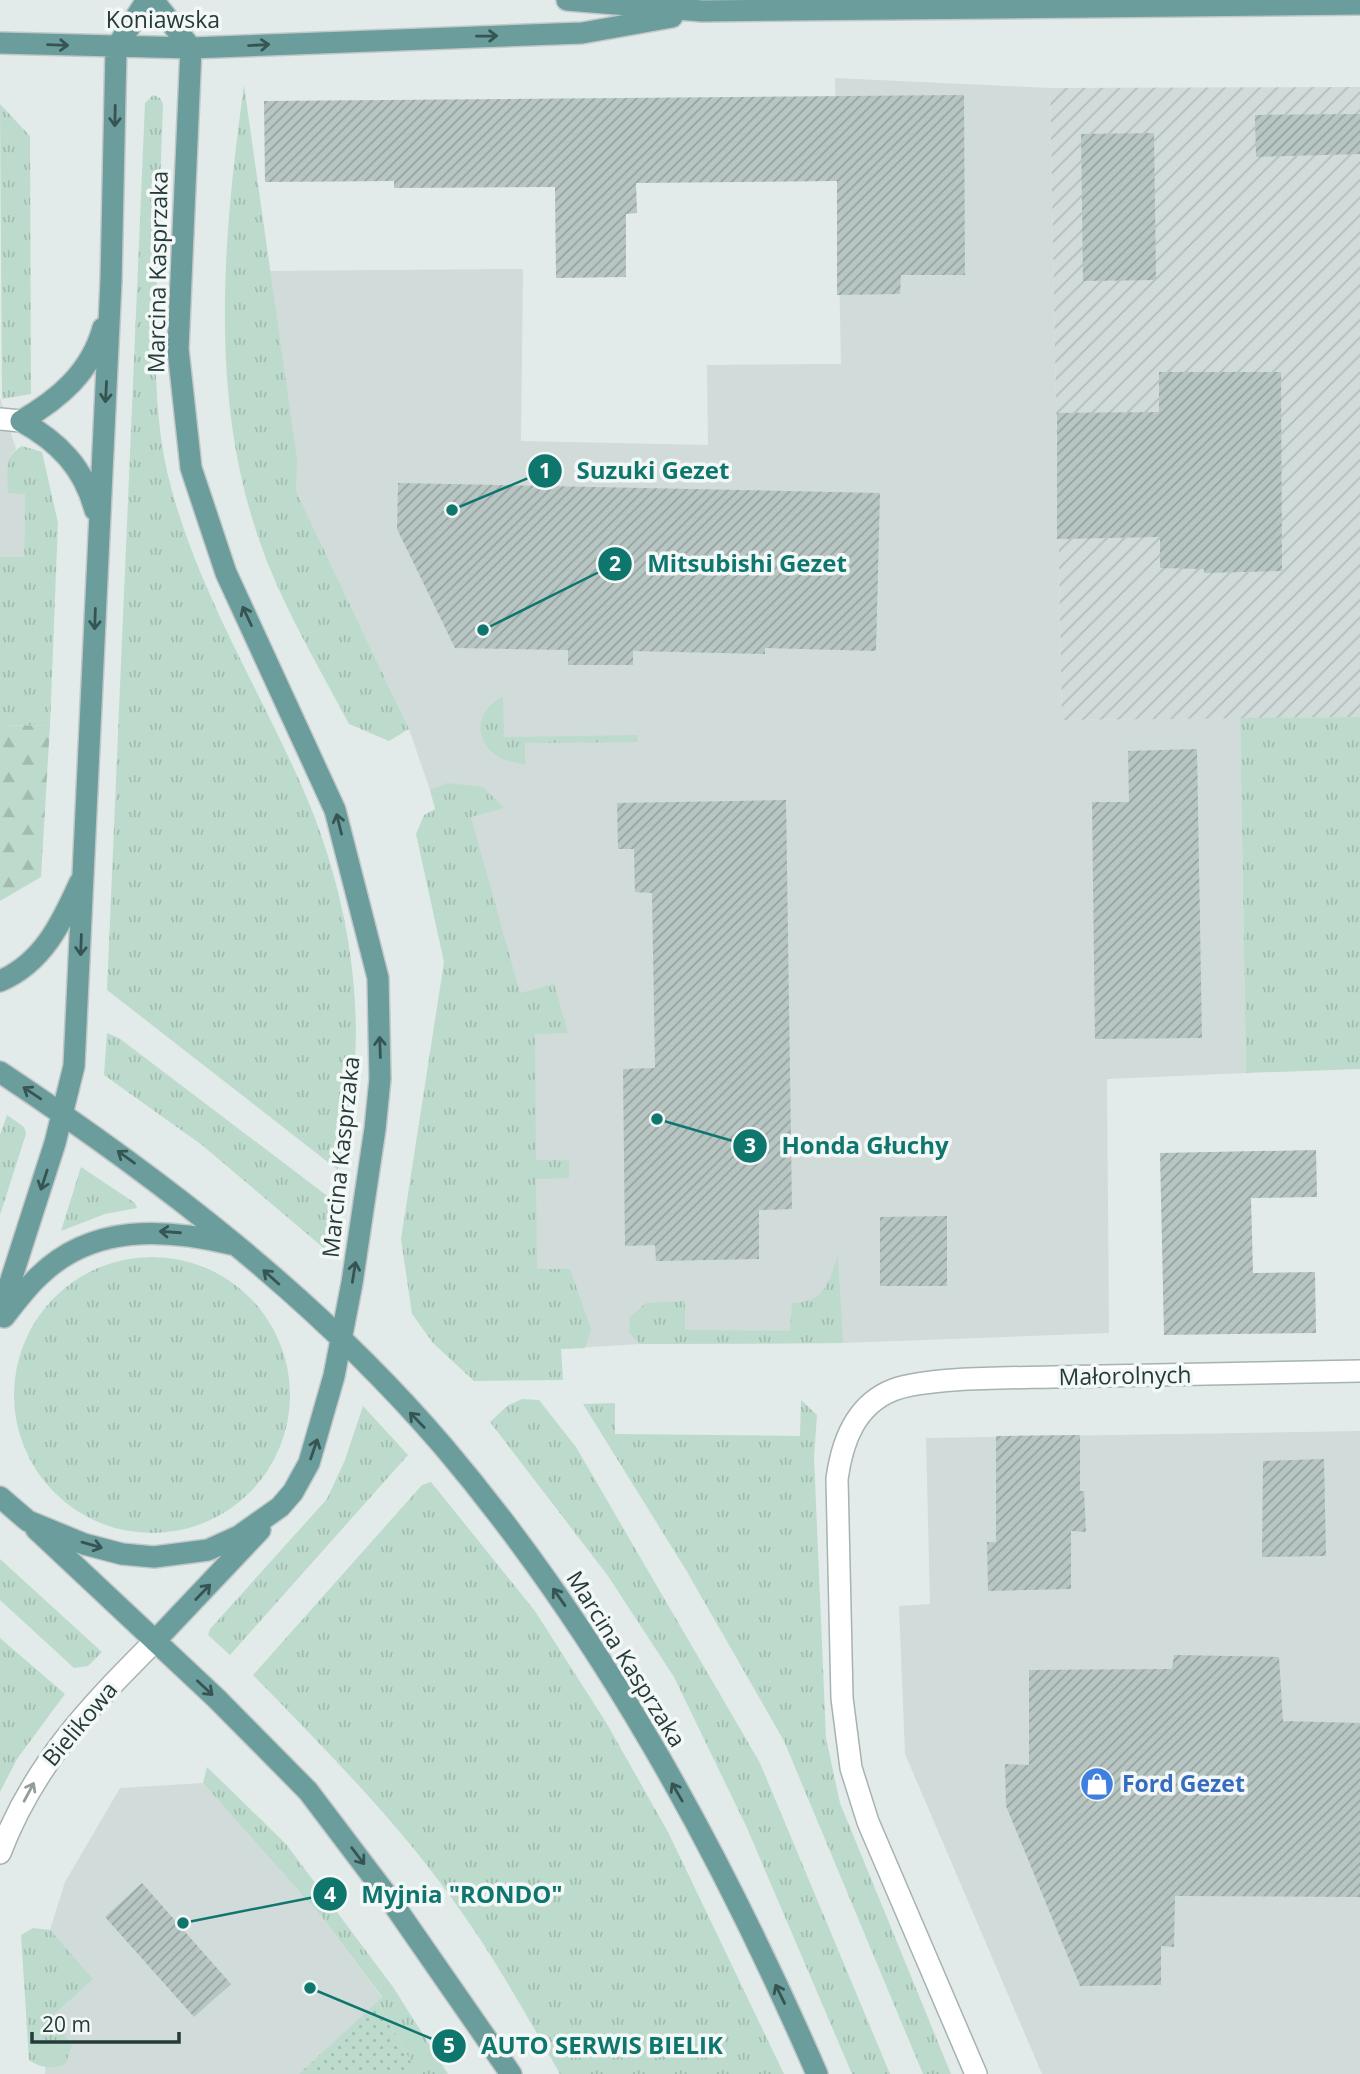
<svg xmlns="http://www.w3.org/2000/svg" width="1360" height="2074" viewBox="0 0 1360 2074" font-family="'Open Sans',sans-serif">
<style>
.built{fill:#d1dbd9}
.industrial{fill:url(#industrial-furrows)}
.grass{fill:url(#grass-tufts)}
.forest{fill:url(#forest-firs)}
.garden{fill:url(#garden-dots)}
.building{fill:url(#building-hatch)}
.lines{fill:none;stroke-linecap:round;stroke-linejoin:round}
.minor-casing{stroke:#a5b3b1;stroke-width:24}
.major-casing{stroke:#c2c8c8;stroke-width:24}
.minor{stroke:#fff;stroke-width:21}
.major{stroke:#6a9d9c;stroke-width:21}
.oneway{stroke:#365452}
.oneway2{stroke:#929d9c}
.labels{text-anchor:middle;stroke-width:7;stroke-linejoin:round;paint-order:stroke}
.street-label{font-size:23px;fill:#243b3a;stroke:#f3f8f7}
.shop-label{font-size:23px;font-weight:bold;fill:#366cbe;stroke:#f3f8f7;text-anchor:start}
.leader{fill:none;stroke:#0f766e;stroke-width:2.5}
.callout-dot{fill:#0f766e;stroke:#f3f8f7;stroke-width:2.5}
.mark-label{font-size:21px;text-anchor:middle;font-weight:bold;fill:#fff}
.callout-label{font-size:24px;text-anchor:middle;font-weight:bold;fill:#0f766e;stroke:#f3f8f7;stroke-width:7;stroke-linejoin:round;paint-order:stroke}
</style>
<defs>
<pattern id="industrial-furrows" width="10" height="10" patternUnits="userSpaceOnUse" patternTransform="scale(1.75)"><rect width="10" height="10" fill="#d1dbd9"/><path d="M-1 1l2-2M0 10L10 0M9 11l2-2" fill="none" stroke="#b3bdbb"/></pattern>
<pattern id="grass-tufts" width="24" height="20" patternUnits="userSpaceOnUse" patternTransform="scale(1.75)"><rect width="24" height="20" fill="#bddbcc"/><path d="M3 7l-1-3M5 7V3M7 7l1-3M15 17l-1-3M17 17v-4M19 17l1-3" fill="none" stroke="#a2bdb0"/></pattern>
<pattern id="forest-firs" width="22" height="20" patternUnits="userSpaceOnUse" patternTransform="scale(1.75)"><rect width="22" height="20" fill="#bddbcc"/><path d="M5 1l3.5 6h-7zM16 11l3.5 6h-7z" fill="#a2bdb0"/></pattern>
<pattern id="garden-dots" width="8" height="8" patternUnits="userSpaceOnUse" patternTransform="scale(1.75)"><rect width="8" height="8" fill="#bddbcc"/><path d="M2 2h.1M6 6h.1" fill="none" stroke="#a2bdb0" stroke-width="1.8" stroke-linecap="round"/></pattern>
<pattern id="building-hatch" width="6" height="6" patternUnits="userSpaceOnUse" patternTransform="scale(1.75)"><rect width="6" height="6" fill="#b8c6c3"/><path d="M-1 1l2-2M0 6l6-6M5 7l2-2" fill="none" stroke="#95a29f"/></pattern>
</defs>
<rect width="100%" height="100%" fill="#e2ebe9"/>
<path class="built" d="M835,78L1050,88L1062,720L1240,718L1246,1073L1107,1079L1109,1333L843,1343L640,1344L560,1349L514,1344L443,803L430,790L409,729L296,491L262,271L523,269L521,441L708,445L707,365L841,364Z
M0,398L16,449L11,455L25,494L24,558L0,557Z
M1360,1431V2074H1042L905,1754L899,1606L930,1604L926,1438Z
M203,1783L322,1917L382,1998L299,2074H45L50,1930L65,1882L120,1788Z"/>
<path class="industrial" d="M1360,87V717L1062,720L1050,88Z"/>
<path class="grass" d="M244,85L297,460L296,491L409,729L389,741L349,724C319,667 284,609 262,548C208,400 223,238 244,85Z
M153,95L160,98L163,104C161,160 159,215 157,271C155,344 152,420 172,491C200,593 256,684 299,780C339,867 363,976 354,1072C350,1104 343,1137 338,1170L107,990L145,103Z
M0,104L30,136L31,394L2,399Z
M22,446L42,452L58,523L50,725L0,726V557H24L25,494L8,493C8,475 3,456 22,446Z
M503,697L504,737L637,735L638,742L525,743V765C516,762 504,761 497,756C472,739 477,708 503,697Z
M1360,717V1069L1246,1073L1240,718Z
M447,783L483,787L504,808L471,817L520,993L554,984L568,1033L535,1034L536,1160H569V1178L536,1179L537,1269H570L591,1329L585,1348L561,1349L563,1380L474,1381L433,1343L412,1314L401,1239L444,962L416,834L424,815L435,809L430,790Z
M107,1033L119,1038L330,1198L326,1250L202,1145L104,1075Z
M7,1115L24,1127L26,1134L0,1215V1135Z
M81,1167L135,1203L137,1208L105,1214L61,1231Z
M838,1256L843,1343L640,1344L629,1332L630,1317L646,1303L685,1301V1330L790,1331L792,1303C826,1302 827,1284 838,1256Z
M14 1395a138 138 0 1 1 276 0a138 138 0 1 1-276 0Z
M522,1399L539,1400L576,1447L760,1763L890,2074H852L747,1828L674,1677L608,1576L490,1422L507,1406Z
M801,1400L817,1415L814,1457L826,1738L840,1803L951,2074H923L784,1741L686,1570L583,1404L615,1403V1434L800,1436Z
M363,1406L408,1455L230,1655L208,1635L210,1629L327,1499L345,1460Z
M431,1482L535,1611L607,1724L668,1832L784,2074H560C525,2012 490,1950 448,1893C390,1814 321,1745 253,1675L422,1485Z
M0,1559L102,1652L88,1666L74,1668L0,1600Z
M0,1638L65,1694L17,1759L0,1792Z
M207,1767L286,1844L393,1987L448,2074H418L377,2002L382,1997L322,1917L203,1783Z
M33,1928L50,1930L93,1979L51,2017L72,2045L66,2063C54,2070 40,2068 29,2060L21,1935Z"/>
<path class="forest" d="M50,725L41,877L0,901V726Z"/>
<path class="garden" d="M377,2002L418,2074H299Z"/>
<path class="building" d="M964,95L965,275H901L900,294L837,295V181L636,183L637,213L626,214V277L556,278L555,187L394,188V181L265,182L264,101Z
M1360,114V154L1256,157L1255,115Z
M1154,133L1156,280L1083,281L1081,134Z
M1159,372H1281L1282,571L1204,573V569L1160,568V537L1057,539V413L1159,412Z
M398,483L880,493L876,651L765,648V654L633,651V665H568V650L455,648L397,529Z
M1197,749L1202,1038L1095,1039L1092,802H1129L1128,751Z
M786,800L792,1209L759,1210V1259L656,1261L655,1245L625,1246L623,1069L655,1068L652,893L635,892L634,849H618L617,803Z
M1316,1150L1317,1197L1251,1198L1253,1273L1315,1272L1316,1333L1164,1335L1160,1153Z
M947,1216V1286H880V1217Z
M1080,1435V1491H1084L1086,1532L1071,1531V1589L988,1591L987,1542H996V1436Z
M1324,1459L1326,1556L1262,1557L1263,1461Z
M1174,1655L1279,1657L1283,1721L1360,1723V1897L1175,1896L1174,1947L1161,1946V1985L1080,1986L1006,1806L1005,1764L1029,1765V1670L1172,1669Z
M142,1883L231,1984L194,2017L105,1917Z"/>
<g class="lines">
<g class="minor-casing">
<path id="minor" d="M0,419L21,421
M0,1853C34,1764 89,1707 155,1641
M976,2074L868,1822L851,1768L842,1698L837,1479C842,1442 855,1405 893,1390C928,1377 1012,1378 1052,1377C1154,1375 1257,1373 1360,1371"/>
</g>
<g class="major-casing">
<path id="major" d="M153,0L191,48
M567,0L702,11L1360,4
M0,43L191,48L582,33L672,17
M116,48L147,0
M21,421C59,399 91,372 103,328
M21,421C59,442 84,468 95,510
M0,981C43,963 62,922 80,882
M0,1072C161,1179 316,1298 443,1446C601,1632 720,1851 817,2074
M0,1314L55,1143L74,1066L111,281L116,48
M4,1317C15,1303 26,1288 39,1276C92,1224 165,1228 231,1244
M0,1497L28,1521L84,1544L122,1554L154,1557L208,1550L239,1536L280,1507L293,1492L309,1463L334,1376L352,1283L375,1129L380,1079L378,978L335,810L226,573L191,468L178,349L191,48
M36,1529L216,1698L308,1791L389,1898L511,2074
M155,1641L260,1530"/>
</g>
<use href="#minor" class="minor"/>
<use href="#major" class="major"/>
</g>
<defs><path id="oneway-shaft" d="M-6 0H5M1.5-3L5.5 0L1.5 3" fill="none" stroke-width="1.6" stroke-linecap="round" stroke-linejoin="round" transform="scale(1.75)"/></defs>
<g class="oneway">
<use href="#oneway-shaft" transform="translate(487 36) rotate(-1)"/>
<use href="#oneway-shaft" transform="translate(58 45) rotate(2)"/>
<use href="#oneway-shaft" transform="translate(259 45) rotate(-3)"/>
<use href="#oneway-shaft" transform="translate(115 116) rotate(91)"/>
<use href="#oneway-shaft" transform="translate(106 392) rotate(93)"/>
<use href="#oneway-shaft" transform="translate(247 616) rotate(-115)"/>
<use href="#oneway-shaft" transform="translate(95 619) rotate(92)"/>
<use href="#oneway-shaft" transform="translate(339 824) rotate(-104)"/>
<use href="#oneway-shaft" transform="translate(81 945) rotate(92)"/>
<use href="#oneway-shaft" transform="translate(380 1047) rotate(-92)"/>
<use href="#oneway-shaft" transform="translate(32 1093) rotate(-146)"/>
<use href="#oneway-shaft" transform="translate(126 1157) rotate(-144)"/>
<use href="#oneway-shaft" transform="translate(44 1180) rotate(108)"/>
<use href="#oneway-shaft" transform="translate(170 1232) rotate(-176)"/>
<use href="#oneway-shaft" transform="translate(354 1272) rotate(-81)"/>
<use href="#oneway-shaft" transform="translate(271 1277) rotate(-138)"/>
<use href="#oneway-shaft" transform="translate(417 1420) rotate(-134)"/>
<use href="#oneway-shaft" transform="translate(314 1449) rotate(-71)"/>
<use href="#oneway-shaft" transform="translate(92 1545) rotate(16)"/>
<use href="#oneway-shaft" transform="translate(203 1592) rotate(-46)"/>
<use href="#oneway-shaft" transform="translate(559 1597) rotate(-125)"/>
<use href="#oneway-shaft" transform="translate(205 1688) rotate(43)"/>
<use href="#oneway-shaft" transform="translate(677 1792) rotate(-120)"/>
<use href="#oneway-shaft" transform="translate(358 1856) rotate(53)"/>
<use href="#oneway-shaft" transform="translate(780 1994) rotate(-116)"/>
</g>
<use class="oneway2" href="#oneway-shaft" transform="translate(29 1792) rotate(-62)"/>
<defs>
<g id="shop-disc" transform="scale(1.75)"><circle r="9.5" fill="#3f7fe0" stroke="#f3f8f7"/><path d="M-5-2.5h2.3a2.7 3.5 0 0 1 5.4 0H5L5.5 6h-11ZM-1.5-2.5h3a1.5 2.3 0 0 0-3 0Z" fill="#fff"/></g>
</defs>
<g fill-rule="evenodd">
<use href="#shop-disc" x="1097" y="1784"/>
</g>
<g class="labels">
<g class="street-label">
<text x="163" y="28">Koniawska</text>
<text transform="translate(158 272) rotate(-89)" y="8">Marcina Kasprzaka</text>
<text transform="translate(341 1157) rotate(-84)" y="8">Marcina Kasprzaka</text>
<text transform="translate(1125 1376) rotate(-1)" y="8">Małorolnych</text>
<text transform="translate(626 1659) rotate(58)" y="8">Marcina Kasprzaka</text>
<text transform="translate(80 1724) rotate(-50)" y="8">Bielikowa</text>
</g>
<g class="shop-label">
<text x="1122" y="1792">Ford Gezet</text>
</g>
</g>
<path class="leader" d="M452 510L545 471M483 630L615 564M657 1119L750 1146M183 1923L330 1894M310 1988L449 2046"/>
<g class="callout-dot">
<circle cx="452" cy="510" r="7"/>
<circle cx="483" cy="630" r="7"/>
<circle cx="657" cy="1119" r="7"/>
<circle cx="183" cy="1923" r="7"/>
<circle cx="310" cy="1988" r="7"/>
<circle cx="545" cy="471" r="18"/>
<circle cx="615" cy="564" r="18"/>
<circle cx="750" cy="1146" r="18"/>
<circle cx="330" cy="1894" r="18"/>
<circle cx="449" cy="2046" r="18"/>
</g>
<g class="mark-label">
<text x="545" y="478">1</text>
<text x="615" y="571">2</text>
<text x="750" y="1153">3</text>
<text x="330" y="1902">4</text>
<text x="449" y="2053">5</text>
</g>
<g class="callout-label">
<text x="653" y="479">Suzuki Gezet</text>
<text x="747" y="572">Mitsubishi Gezet</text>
<text x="865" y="1154">Honda Głuchy</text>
<text x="462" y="1903">Myjnia "RONDO"</text>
<text x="602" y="2054">AUTO SERWIS BIELIK</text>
</g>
<path d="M32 2032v10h147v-10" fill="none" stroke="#243b3a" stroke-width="3.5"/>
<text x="42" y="2032" font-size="21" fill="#243b3a" stroke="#f3f8f7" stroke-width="5" paint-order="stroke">20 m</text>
</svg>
